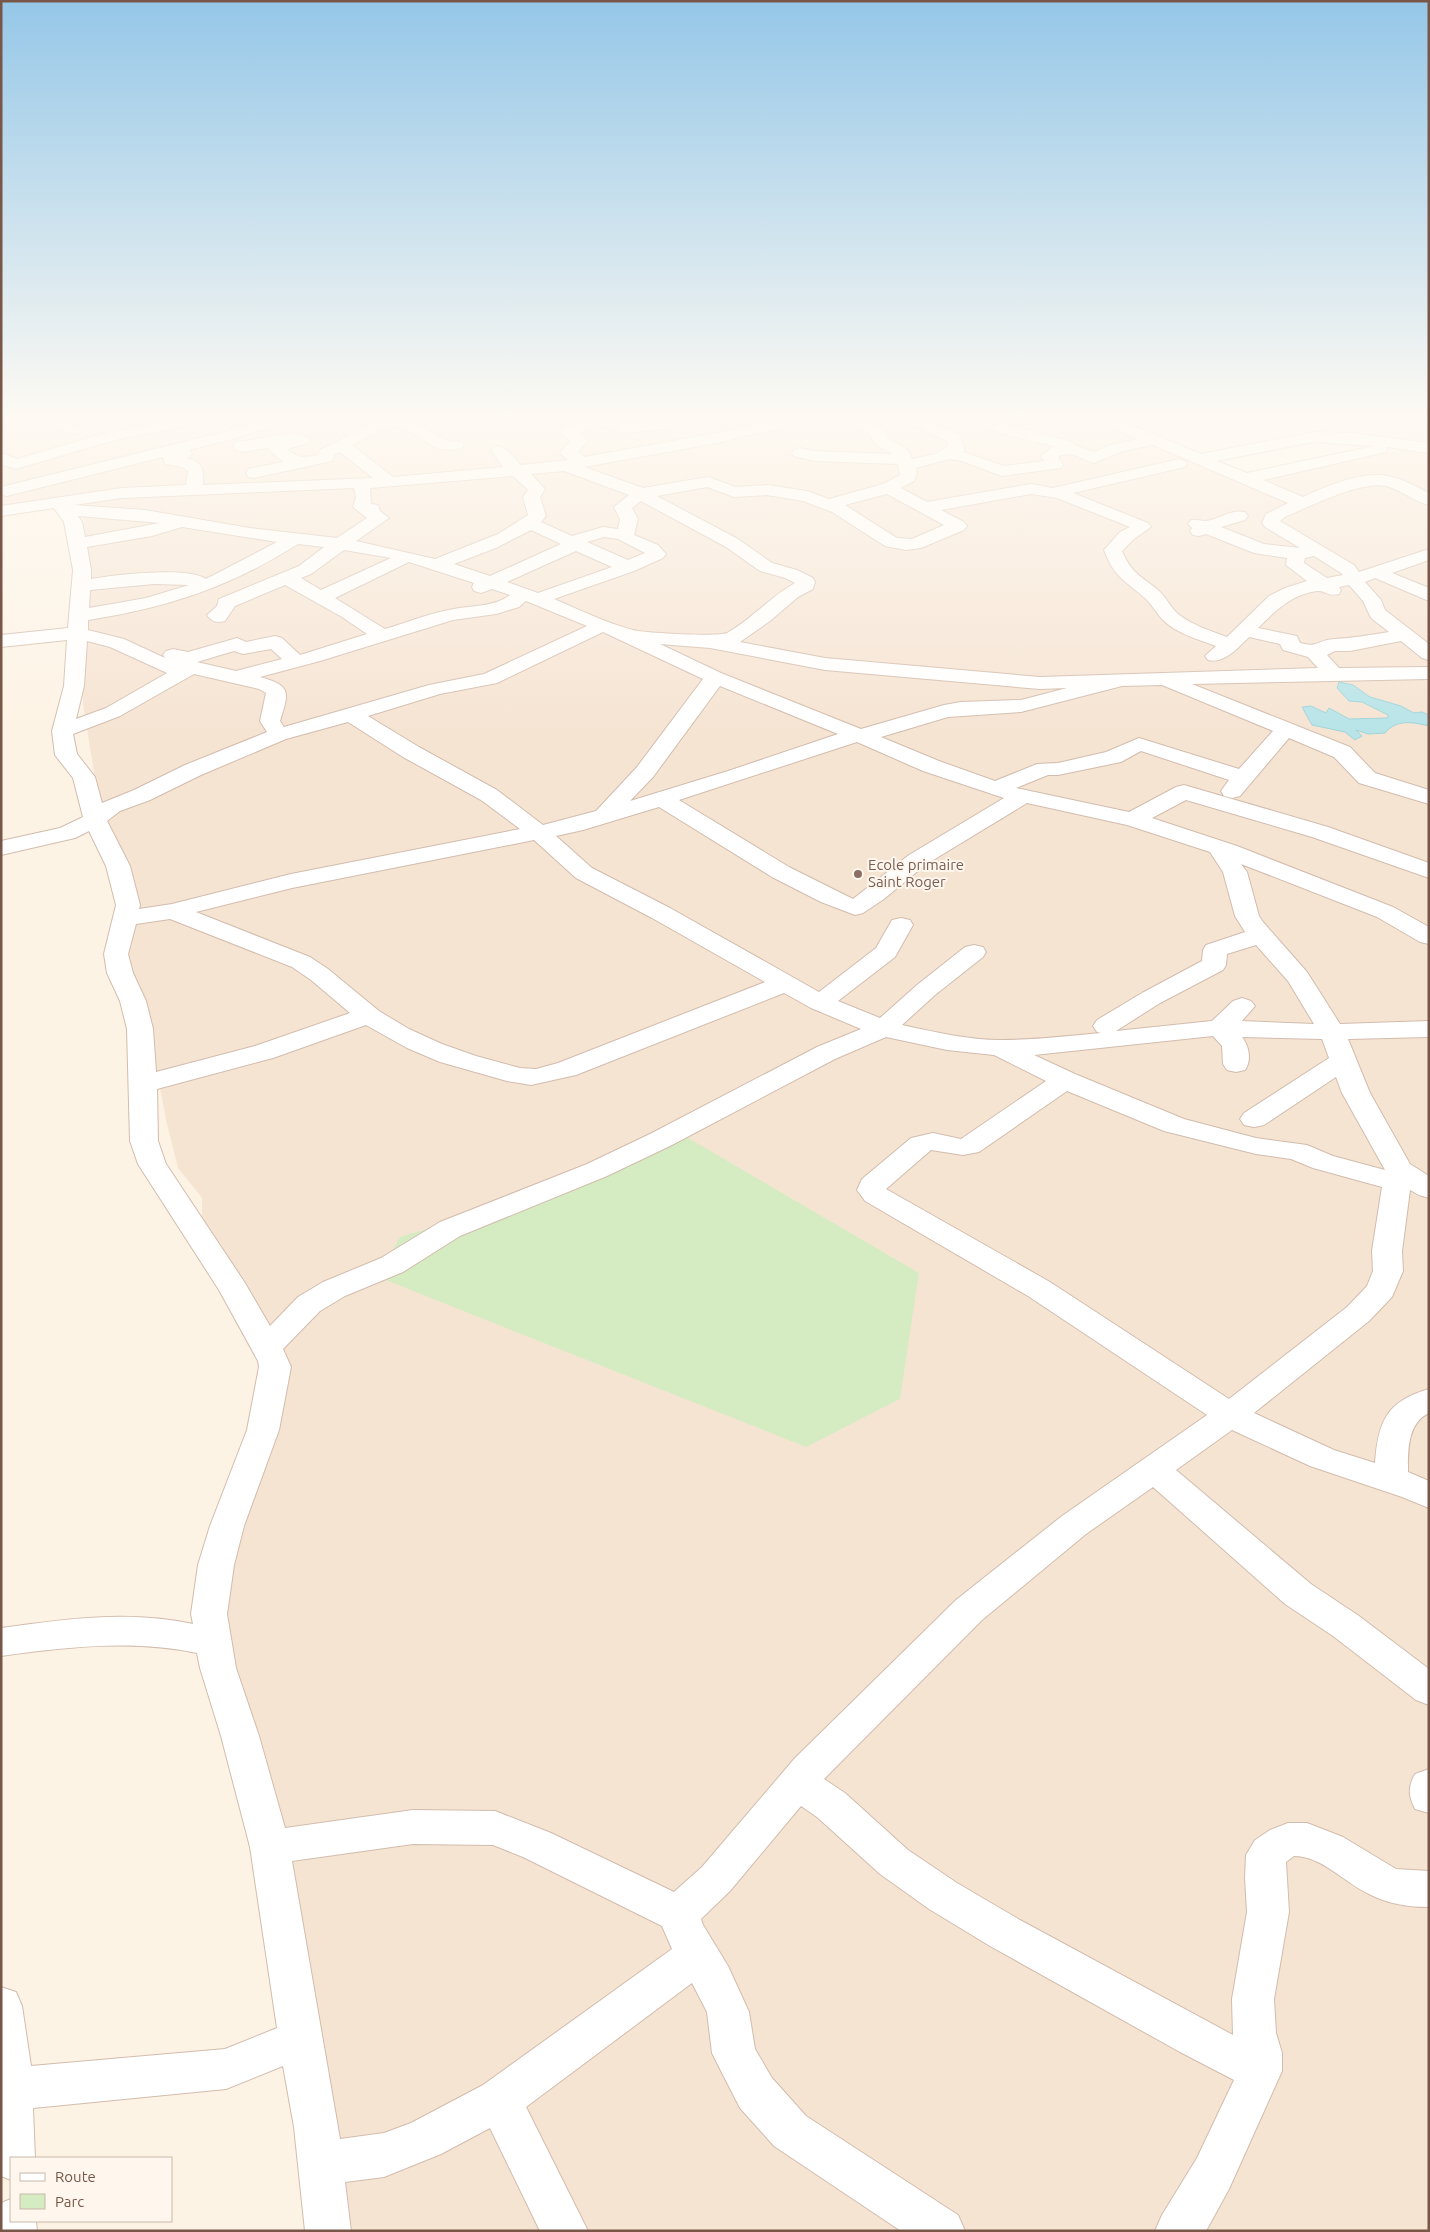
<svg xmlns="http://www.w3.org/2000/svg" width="1430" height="2232" viewBox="0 0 1430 2232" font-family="Ubuntu,sans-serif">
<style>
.residential{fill:#f6e4d3}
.commercial{fill:#fee2d8}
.green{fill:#d5ecc2}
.water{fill:#b8e4e8;stroke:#9ed4db}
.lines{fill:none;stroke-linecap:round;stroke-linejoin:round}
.minor-casing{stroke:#d2bcad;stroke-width:2}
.minor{fill:#fff;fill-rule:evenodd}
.education-dot{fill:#8d6e63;stroke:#fff7ed;stroke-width:2}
.labels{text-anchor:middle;stroke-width:4;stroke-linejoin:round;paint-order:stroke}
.education-label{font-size:15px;fill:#785e54;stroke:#fff7ed;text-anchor:start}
</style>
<rect width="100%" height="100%" fill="#fdf3e5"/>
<path class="residential" d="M1,420H266L269,421L1103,420L1255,480L1412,447L1342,420H1429V2231H341L216,1584L282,1355L202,1217V1198L178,1168L166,1120L147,1018L125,968L111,840L95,778L83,704V634L88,546L82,515L1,484Z"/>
<path class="commercial" d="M1,484L53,504L1,509Z"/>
<path class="green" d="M683,1135L919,1273L900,1399L806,1447L378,1277L400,1237L586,1181Z"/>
<path class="water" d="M1339,682L1353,685L1370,697L1401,706L1414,713L1422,712L1429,715V726C1413,722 1396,719 1385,733L1368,734L1356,730L1362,736L1355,740L1345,732L1312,725L1302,707L1311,706L1326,713L1329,708L1349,719L1388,718V715L1362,702L1349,701L1337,688Z"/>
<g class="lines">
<g class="minor-casing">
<path id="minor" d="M46,420H65L81,430L79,433C68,436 53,428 46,420Z
M171,420H201L199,423L115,440L16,469L1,464V453L17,459L106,433Z
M261,420H284L282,423L236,438L189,450L192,454L187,458C203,462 204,470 203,485L373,478L340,452L334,455L332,461L254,478L248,477L246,473L248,469L283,462L267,448L242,452L236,450L233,445L235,442L246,441C260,439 301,427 310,440L308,443L287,449C298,458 304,458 318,455L320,450L379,420H404L416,423L448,441L462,442L464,445L462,448C427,457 419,427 394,427C384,427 361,440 352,445L393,477L503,467L491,450L493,447C506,443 512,457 521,465L568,460L560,453L570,441L560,432L562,429L586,420H614L626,423L662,420H685L683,423L665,429L625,433L599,425L580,433L588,441L578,452L584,457L717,433L775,420H802L800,423L717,443L584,467L643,488L708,477L736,487L767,485L807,491L829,499L883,484L900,475L898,464L815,461L794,456L792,453L794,450L800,448L815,451L892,454L875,444L870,435L853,423L851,420H869L883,429L888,438L908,450L912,459L935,454L948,446L947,441L907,423L905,420H925L960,435L965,448L963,452L1004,466L1044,461L1041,456L1053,446L1007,435L970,423L968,420H991L1072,442L1074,445L1094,452L1113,444L1138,439L1101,423L1099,420H1120L1201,454L1313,432L1353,433L1429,443V453L1387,447L1386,452L1263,480L1303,497C1324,487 1353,475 1377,475C1396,475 1413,485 1429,493V505C1413,501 1401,490 1386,486C1361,480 1309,507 1285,517L1280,521L1354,565L1359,572L1429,549V560L1392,573L1429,588V601L1375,578L1365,582L1381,600L1385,610L1429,644V660L1422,658L1401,641L1350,651H1335L1327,655L1339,668L1429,667V679L1192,684L1350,747L1375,773L1429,790V804L1359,783L1334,757L1289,738L1240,796L1232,798L1224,796L1221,791L1229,780L1141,751L1121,762L1058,775H1048L1016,788L1129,812L1176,787L1184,785L1328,827L1429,863V878L1312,837L1186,800L1152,818L1237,846L1393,907L1429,927V944L1420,942L1377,917L1241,864L1247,872L1259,916L1263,922L1307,972L1340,1024L1429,1021V1037L1348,1039L1370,1093L1410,1164L1429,1176V1198L1419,1195L1410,1190L1402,1251L1403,1271L1392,1297L1369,1321L1254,1413L1334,1450L1375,1463C1378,1421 1387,1401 1429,1389V1413C1407,1423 1408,1451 1408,1472L1429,1481V1508L1402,1497L1310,1466L1232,1430L1176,1470L1311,1584L1359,1616L1429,1669V1705L1416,1700L1333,1636L1285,1604L1153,1487L1086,1534L982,1620L824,1779L845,1793L908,1850L957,1883L1020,1920L1233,2035L1232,1999L1247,1912L1245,1878L1246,1855L1255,1840L1270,1830L1288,1823H1307L1343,1837L1396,1869L1429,1871V1907C1408,1907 1388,1904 1369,1894C1345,1883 1322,1856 1294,1856L1286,1862L1289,1912L1274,1999L1276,2033L1282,2053V2071L1229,2189L1206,2231H1155L1162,2215L1197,2158L1234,2080L1180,2052L990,1946L929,1909L880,1874L817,1817L801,1806L730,1891L701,1919L703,1925L728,1966L749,2012L755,2049L772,2078L806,2116L958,2215L965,2231H901L774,2146L740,2108L719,2067L712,2053L707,2012L692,1983L526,2107L588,2231H540L490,2128L441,2154L384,2177L345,2182L351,2231H305L294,2127L283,2066L226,2089L33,2108L35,2158H11V2180L1,2176V1987L16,1992L22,2006L31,2066L225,2049L277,2028L250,1847L221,1736L200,1668L197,1653C133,1639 66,1647 1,1656V1628C64,1619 130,1610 193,1624L191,1614L198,1565L210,1526L247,1430L259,1367L258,1361L219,1290L138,1164L130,1141L127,1029L120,1001L107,973L104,954L116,905L106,866L89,831L75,838L1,855V841L60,828L83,817L73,778L55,755L52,731L64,686L67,640L1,647V635L68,628L73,570L64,522L54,508L1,516V506L122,488L186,485L188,471L182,467L165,464L163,457L7,496L1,495V487L224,432ZM1313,442L1374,446L1247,473L1217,461ZM1153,445L1288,503L1266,514L1262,523L1265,527L1300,548L1264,544L1221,527L1245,520L1248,516L1245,512C1231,509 1220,519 1206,521C1201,521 1197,519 1191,520L1188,524L1192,528L1190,531L1193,535L1199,536L1206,534L1254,553L1287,558L1286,565L1307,581L1285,588L1269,596L1227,637C1211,631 1192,625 1178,614C1170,607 1166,597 1158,590C1141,576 1131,573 1122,551L1134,539L1151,527L1148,523L1073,493L1185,467L1187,464L1185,461L1179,459L1053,488L1031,484L927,502L901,488L914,481L917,473L916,468L950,459L962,461L1002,476L1061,468L1063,465L1058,457C1070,449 1082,460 1094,463L1123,451ZM564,471L629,495L614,507L620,519L618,529L603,527L572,536L541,522L546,516L540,497L545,489L531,474ZM513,476L528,490L523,497L528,515L498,534L435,559L356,541L389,518L380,511L378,505L371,504L370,488ZM707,487L734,497L767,495L803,501L832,512L885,546L906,550L921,548L964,530L967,526L964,522L941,510L1031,494L1057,498L1130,527L1120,532L1104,550C1115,579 1125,580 1146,599C1153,606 1157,614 1163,620C1177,634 1198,639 1216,646L1205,656L1208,660C1224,664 1238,648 1249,637L1280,644L1283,650L1308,657L1318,668L1040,677L825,658L740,642L770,621L798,597L813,589L815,582L813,578L797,570L772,563L738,539L657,496ZM354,488L356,498L353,507L367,518L337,538L250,528L145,510L74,505L122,498ZM887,494L944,525L912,539L897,538L845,505ZM641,501L726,547L760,571L785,578L795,583C770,597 752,619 727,633C719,637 643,633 633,630C606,623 580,610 554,599L634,571L663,558L666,554L658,545L634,535L638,519L632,508ZM78,516L160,523L85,537L82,522ZM182,527L277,542L206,579C188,566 113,575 91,579V570L87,547L152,536ZM531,530L561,544L490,576L454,564L496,548ZM604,537L618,539L645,553L628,560L587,542ZM298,544L324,547L299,566L219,599L217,606L207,615C212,622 216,623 225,621L235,606L285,585L342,617L367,634L300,655L282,638L275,636L246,642L237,638L188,652L173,649L166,651L163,655L165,658L124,639L88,630V620C167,608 230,587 298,544ZM344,550L391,558L321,590L301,578L311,574ZM576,551L612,567L538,593L507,582ZM1314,556L1341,573L1343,575L1327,578L1304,563L1305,558ZM409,562L474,583L472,587L474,591L481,593L492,589L510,595C493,608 469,605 449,610C427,614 406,623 385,629L335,598ZM154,584L189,585L146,598L89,608L90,590ZM1349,585L1363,601L1371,618L1389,632C1370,635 1353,638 1334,639C1317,640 1319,648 1300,643L1297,636L1258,628C1275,611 1292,594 1317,591C1325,590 1328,597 1339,594L1341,590L1339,587ZM526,601L587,626L484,674L429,685L284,727L280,721C289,692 292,686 260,677L320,661L453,620L496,614L519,607ZM603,632L703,679L637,767L596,811L543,825L497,790L419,747L368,716L440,694L497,683ZM87,641L110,647L167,673L106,708L76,719L84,686ZM660,644L710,648L825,670L1040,689L1067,688L1021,700L961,702L944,705L861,729L721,673ZM271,649L282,659L236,671L197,662L234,651L243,654ZM194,674L259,689L266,693L260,721L267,732L185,765L134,790L102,803L95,777L77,754L73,734L120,716ZM1162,685L1273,731L1239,769L1139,738L1106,752L1058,763L1037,764L995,781L939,761L881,737L948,717L1021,712L1122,686ZM720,686L838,734L728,771L630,801L653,777ZM348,722L403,757L481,800L520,829L291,874L172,904L139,909L140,905L130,866L107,821L120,811L150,800L201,775L286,739ZM857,742L923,771L1004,798L909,855L853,899L789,867L679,800ZM1027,803L1127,825L1210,852L1223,872L1235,916L1245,932L1206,945L1203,950L1202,961L1142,993L1097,1020L1093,1026L1097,1032L1101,1033C1068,1036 1035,1040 1001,1040C968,1040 935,1032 902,1025L935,995L983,957L986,952L983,947L974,945L965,947L917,985L880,1018L838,1001L895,957L913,925L910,920L901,918L892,920L876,948L819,992L670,908L592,868L556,836L583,830L659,807L772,877L821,902L855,915L863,913L884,899L925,865ZM534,840L576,878L652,918L765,982L558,1063L536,1069L520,1068L476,1056L442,1044L409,1029L379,1011L328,969L310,957L196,912L292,888ZM170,919L292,967L311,980L350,1013L255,1046L156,1072L153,1029L146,1001L133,973L128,954L136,924ZM1256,945L1288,981L1314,1024L1242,1021L1255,1006L1251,1001L1242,998L1233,1001L1212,1021L1116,1031L1160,1003L1223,970L1226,965L1227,954ZM784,993L811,1008L861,1029L817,1047L650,1134L587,1164L440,1222L381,1258L323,1282L298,1297L270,1326L245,1283L166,1164L158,1141L157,1089L273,1058L366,1025L407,1048L440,1062L507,1081L531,1085L576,1075ZM1213,1036L1222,1046L1223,1064L1227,1070L1236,1072L1245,1070C1252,1060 1249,1046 1242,1037L1322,1039L1329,1058L1244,1113L1240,1119L1244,1125L1254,1127L1264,1125L1336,1077L1342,1093L1385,1170L1333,1156L1307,1145L1256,1138L1184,1119L1075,1074L1034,1055ZM886,1037L947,1050L994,1055L1046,1081L961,1139L933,1133L911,1138L862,1179L857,1190L865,1201L1028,1296L1207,1415L1062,1516L956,1600L795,1758L702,1867L674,1892L551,1833L495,1811L413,1810L285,1828L259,1736L236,1668L227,1614L234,1565L244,1526L279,1430L291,1367L283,1349L320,1311L345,1296L403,1272L460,1236L607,1176L670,1146L835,1059ZM1067,1091L1164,1131L1256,1154L1291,1159L1313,1168L1382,1187L1372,1251L1373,1271L1367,1286L1347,1307L1229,1399L1050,1282L886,1189L931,1150L963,1155L979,1152ZM413,1844L493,1845L523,1857L662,1926L672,1949L483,2085L411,2123L384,2133L340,2139L292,1861Z
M1429,1769V1813L1415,1809C1408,1795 1408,1787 1415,1774Z
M11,2199V2221H36L37,2231H1V2203Z"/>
</g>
<use href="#minor" class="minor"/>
</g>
<linearGradient id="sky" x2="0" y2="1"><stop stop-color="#95c7e8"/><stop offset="0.57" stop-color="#fefaf3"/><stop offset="1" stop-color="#fefaf3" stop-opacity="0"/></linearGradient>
<rect width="1430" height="732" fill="url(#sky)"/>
<circle class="education-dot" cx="858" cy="874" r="5"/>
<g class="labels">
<g class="education-label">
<text x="868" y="870">Ecole primaire<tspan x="868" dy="17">Saint Roger</tspan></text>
</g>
</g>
<rect width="1430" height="2232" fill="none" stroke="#785748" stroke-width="5"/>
<rect x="10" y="2157" width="162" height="65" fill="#fff7ed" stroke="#c9b7ab"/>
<rect x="20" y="2173" width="25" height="8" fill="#ffffff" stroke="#c9b7ab"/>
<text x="55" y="2182" font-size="15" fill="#785748">Route</text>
<rect x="20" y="2194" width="25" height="15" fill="#d5ecc2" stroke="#c9b7ab"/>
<text x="55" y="2207" font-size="15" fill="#785748">Parc</text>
</svg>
